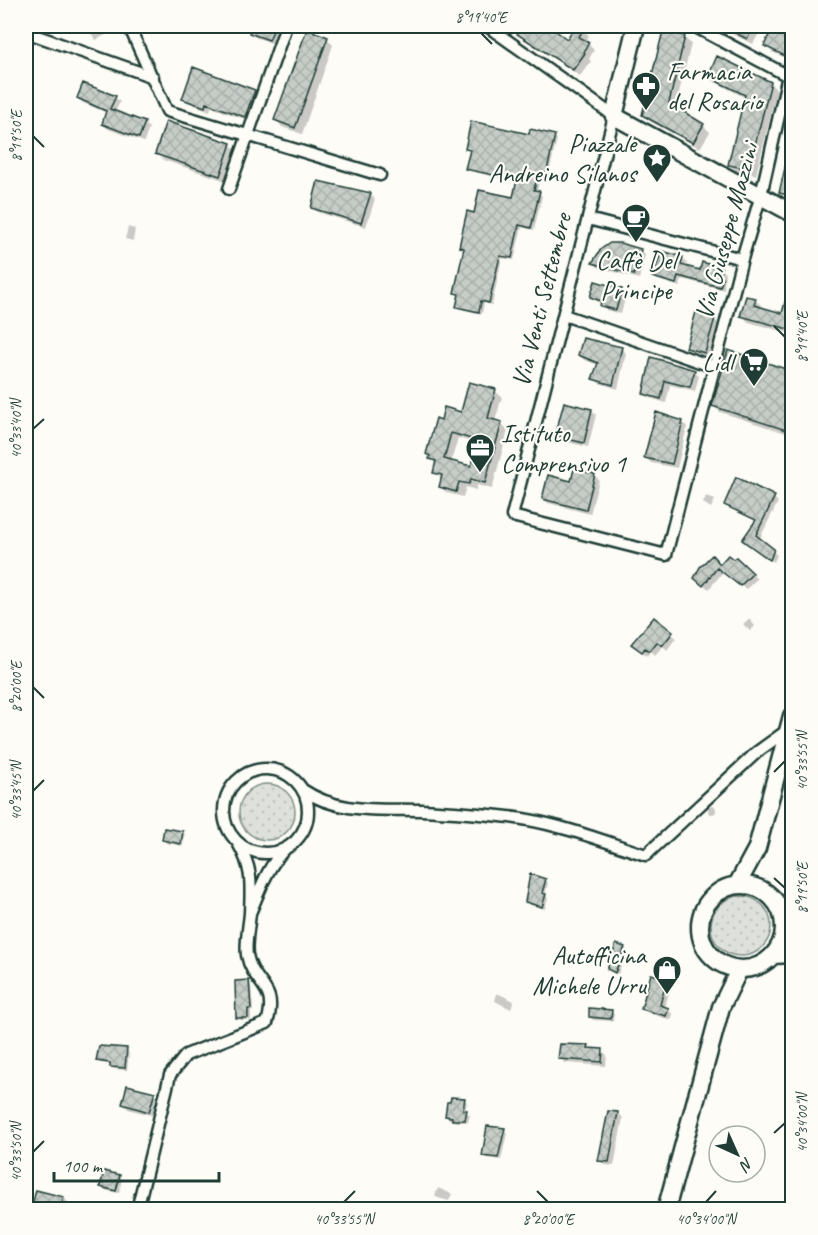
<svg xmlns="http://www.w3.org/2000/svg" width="818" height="1235" viewBox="0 0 818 1235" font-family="Caveat,sans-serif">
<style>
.grass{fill:url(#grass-dots);stroke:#7e8e88;stroke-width:1.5}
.shadow{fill:#0003;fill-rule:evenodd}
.building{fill:url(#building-cross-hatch);stroke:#1f3d34;stroke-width:1.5;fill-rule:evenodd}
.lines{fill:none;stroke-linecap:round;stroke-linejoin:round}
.minor-casing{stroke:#1f3d34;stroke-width:15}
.primary-casing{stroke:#1f3d34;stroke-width:21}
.minor{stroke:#fdfcf7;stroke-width:10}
.primary{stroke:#fdfcf7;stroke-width:16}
.ticks{fill:none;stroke:#1f3d34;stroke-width:2}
.labels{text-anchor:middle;stroke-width:4.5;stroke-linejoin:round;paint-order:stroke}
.poi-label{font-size:26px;fill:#1f3d34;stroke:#fdfcf7;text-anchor:end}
.street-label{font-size:26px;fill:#1f3d34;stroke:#fdfcf7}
.neatline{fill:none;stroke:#1f3d34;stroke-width:2}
.ticks-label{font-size:15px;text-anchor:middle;fill:#1f3d34}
</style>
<defs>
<pattern id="grass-dots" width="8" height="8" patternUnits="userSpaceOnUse" patternTransform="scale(1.5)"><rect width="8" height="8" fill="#dde0db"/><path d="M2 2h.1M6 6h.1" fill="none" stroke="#bdc1bd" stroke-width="1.8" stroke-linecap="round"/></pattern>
<pattern id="building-cross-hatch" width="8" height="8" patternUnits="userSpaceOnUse" patternTransform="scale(1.5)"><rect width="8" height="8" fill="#c6cdc7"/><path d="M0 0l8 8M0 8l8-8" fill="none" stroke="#aab1ac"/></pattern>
</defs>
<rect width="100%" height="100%" fill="#fdfcf7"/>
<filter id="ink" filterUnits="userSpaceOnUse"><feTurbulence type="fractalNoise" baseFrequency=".0167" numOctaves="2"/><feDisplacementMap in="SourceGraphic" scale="12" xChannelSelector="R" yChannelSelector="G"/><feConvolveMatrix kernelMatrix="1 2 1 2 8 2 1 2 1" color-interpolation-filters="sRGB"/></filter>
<g filter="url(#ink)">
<path class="grass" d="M239 812a28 28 0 1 1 56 0a28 28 0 1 1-56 0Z
M711 926a30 30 0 1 1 60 0a30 30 0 1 1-60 0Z"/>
<path class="shadow" d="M85,26H118L119,28L96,40Z
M253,26H280L274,44L255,37L250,32Z
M420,26H440L439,32Z
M521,26H547L568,42L577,26L589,35L586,42L594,50L589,59L591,61L580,76L525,40L519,34Z
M715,26H760L762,28L753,44Z
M774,26H792L791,60L772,52L766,45Z
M684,37L691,44L675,109L703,125L710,132L700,148L651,122L644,115Z
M327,38L333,45L302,134L282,127L276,120Z
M710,77L770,83L777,90L756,175L736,171L730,165L746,98L717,83Z
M254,91L259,96L250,121L211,107L210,111L189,103L184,99Z
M115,97L120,102L115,112L144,123L149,128L144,142L108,129L103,124L107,113L83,103L78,98Z
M530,136H554L557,139L548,177L540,176L537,192L542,196L534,230L522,227L514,260L502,258L492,305L484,303L482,314L461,309L458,306L459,296L456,293L466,250L460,246L475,215L514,199L518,182L470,171L467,168L471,152L467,148Z
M792,141V203L781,192Z
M230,144L237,151L226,181L163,160L157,153Z
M370,194L375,199L366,227L317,212L312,207Z
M128,227L135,229L133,241L125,239Z
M641,250L645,255L639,279L598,267L594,262Z
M663,253L683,259L687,263L685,268L701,272L721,269L725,273L724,290L682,279L680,287L658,280L654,276Z
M791,286L792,287V334L748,322L742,315L755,300L762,306L761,309L783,315Z
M622,290L626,295L621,314L606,310L602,303L597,302L592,297Z
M714,319L719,324L710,357L692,352L687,347Z
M621,348L626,353L618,389L599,383L594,378L599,365L584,360L580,355Z
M729,352L792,373V435L720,412L714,406Z
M652,359L694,371L699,376L695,391L670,385L666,403L650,398L645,393Z
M495,391L502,397L495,421L501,423L508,430L492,489L477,485L476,490L466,487L463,497L447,493L441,487L443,479L434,472L436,465L428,454L442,421L462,413ZM458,438L479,444L472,468L451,462Z
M592,410L596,415L588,447L562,441L557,436Z
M682,422L687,427L677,468L651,463L646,458Z
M594,475L599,480L590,514L548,503L543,499L572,483Z
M706,496L715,500L711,508L703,503Z
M774,498L778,502L759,540L777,555L774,562L748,544L757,521L730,508L726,504Z
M712,557L721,566L736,559L757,579L746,589L723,572L709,589L701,583Z
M749,619L755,626L750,631L743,624Z
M672,634L676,638L667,650L663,646L655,655L651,651L647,656L637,648Z
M708 810a4 4 0 1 1 8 0a4 4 0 1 1-8 0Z
M182,832L185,835L183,846L166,843L163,840Z
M545,880L548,883L545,895L548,898L545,909L530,905L527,902Z
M624,948L627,951L618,974L609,969Z
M666,980L671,984L665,1008L673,1014L671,1020L648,1013L643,1008Z
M249,981L251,984L253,1011H251V1020H240L238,1017Z
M497,993L514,1001L511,1009L495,1001Z
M611,1011L614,1014L613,1021L593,1020L590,1017Z
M588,1047L591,1050L602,1051L607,1055L606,1066L565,1063L560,1058Z
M126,1050L129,1053L127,1070L114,1069L112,1065L101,1063L98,1060Z
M154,1094L159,1098L154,1116L128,1109L124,1104Z
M464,1100L467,1102L465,1112L470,1115L468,1122H456L449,1119L446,1116Z
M609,1113H618L623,1118L614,1166L605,1165L600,1161Z
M504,1130L507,1133L501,1160L486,1158L483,1155Z
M119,1176L122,1179L119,1193L104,1190L101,1187Z
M438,1188L452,1194L449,1201L438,1198L435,1196Z
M37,1192L64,1198L69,1203L67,1210H33Z"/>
<path class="building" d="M251,26H275L269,40L249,33Z
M520,26H549L567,39L575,26H585L579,37L589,42L584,52L585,53L573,70L517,34Z
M722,26H754L747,39Z
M773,26H792L785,56L764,46Z
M307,29L328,37L295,128L274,120Z
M663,31L685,36L669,103L704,124L693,143L642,115Z
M717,56L771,82L749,169L728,165L745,95L708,77Z
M193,67L255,90L245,117L206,103L205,107L182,99Z
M83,83L116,96L110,109L145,122L139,138L102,124L106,111L77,98Z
M166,121L231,143L220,176L155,154Z
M471,121L529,134L530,129L555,135L546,175L538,174L534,190L540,191L531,228L519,225L512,258L500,256L489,303L481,301L479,312L456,307L459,294L454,293L464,248L459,247L467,211L474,213L479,190L513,197L517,180L465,169L470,150L465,149Z
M789,151H792V196L779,193Z
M318,181L371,193L361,223L311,208Z
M610,243H620L641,249L634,275L592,263L601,249Z
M662,251L683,257L681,265L700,270L702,262L722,268L720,277L723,278L720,287L678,276L676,284L652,277Z
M595,281L622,289L616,310L600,306L601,301L590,297Z
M790,284H792V330L740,316L746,296L756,298L754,305L782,313Z
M696,312L715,318L705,353L686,348Z
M583,338L622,347L613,385L592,379L598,363L578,355Z
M728,350L792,371V432L712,406Z
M651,357L695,370L690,387L665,381L661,399L643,394Z
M469,382L496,389L488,418L502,422L485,483L471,479L469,484L459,482L456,492L439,487L442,475L433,473L436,461L429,459L430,456L426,454L436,418L441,420L444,407L461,412ZM451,433L478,441L471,466L444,459Z
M564,402L592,409L584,443L555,436Z
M656,412L683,421L672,464L644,458Z
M574,469L595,474L586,510L542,499L548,475L571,481Z
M736,477L775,496L756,535L774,549L770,560L742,540L756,520L724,505Z
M712,555L720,564L728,555L733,559L736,557L753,573L740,586L717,568L703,586L694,578L700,567Z
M654,617L673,632L662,646L657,642L650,651L645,648L642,652L631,644Z
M164,828L183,831L181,844L162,840Z
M530,874L546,879L542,893L546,894L542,907L525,902Z
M616,944L625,947L615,973L607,969Z
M651,974L667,978L660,1005L669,1008L666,1016L641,1009Z
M249,980L251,1009H248V1018H236L235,981Z
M589,1008L612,1010L611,1019L589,1017Z
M560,1044L589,1045L588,1048L603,1049L602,1062L558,1059Z
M99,1046L127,1048L125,1068L110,1067V1063L96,1061Z
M127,1085L155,1092L149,1112L122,1104Z
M451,1097L465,1098L463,1110H467L465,1120H452V1117L445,1116L447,1102H450Z
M608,1111L618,1112L609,1162L598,1161Z
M487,1126L505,1128L498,1158L482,1156Z
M104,1171L120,1175L116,1191L100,1187Z
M36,1190L64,1197L61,1209H31Z"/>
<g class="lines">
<g class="minor-casing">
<path id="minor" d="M129,26L167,111L380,175
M487,26L614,116L512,516L666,555L742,259L761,195L792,58
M694,26L792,78
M26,32L153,77
M229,189L286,26
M588,219L742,259
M564,315L714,367
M224 811a42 42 0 1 1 84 0a42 42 0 1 1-84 0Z
M303,790C338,814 382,809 422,810C455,812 491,814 523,819C565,826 606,842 646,855L757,752L789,729
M238,843C253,869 251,884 250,913C260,890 267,867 285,849
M137,1210L170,1075L186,1055L267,1023C279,985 253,986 247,955C245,943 249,926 250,913"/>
</g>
<g class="primary-casing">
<path id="primary" d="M636,26L614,116L792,213
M737,885L757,848L792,716
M700 927a42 42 0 1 1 84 0a42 42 0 1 1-84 0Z
M773,955L792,954
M666,1210L721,1007L739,970L743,969"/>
</g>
<use href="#minor" class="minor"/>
<use href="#primary" class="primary"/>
</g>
</g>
<path class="ticks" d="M481,33L492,44M33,136L44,147M774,326L785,337M33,429L44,419M33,687L44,698M774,772L785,761M33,791L44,780M774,878L785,888M774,1133L785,1123M33,1152L44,1141M537,1191L548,1202M344,1202L355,1191M706,1202L716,1191"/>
<defs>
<g id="pharmacy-pin" transform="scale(1.5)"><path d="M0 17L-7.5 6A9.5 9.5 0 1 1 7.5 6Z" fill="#1f3d34" stroke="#fdfcf7"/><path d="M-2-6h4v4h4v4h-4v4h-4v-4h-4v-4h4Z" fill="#fff"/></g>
<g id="sight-pin" transform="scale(1.5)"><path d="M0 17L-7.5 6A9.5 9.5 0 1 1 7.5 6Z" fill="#1f3d34" stroke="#fdfcf7"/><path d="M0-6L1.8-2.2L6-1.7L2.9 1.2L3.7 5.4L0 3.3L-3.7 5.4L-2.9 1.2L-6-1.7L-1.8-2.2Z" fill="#fff"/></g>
<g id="cafe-pin" transform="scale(1.5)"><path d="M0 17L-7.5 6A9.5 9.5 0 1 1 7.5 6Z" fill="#1f3d34" stroke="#fdfcf7"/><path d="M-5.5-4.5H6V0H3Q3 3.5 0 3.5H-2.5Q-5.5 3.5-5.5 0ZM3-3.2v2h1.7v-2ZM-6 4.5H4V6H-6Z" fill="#fff"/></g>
<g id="supermarket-pin" transform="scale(1.5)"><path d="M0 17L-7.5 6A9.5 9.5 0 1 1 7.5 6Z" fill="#1f3d34" stroke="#fdfcf7"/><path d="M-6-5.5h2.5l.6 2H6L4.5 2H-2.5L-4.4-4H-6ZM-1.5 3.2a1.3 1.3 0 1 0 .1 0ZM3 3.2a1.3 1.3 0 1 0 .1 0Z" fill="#fff"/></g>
<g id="office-pin" transform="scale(1.5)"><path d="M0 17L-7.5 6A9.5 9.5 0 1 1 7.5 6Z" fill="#1f3d34" stroke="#fdfcf7"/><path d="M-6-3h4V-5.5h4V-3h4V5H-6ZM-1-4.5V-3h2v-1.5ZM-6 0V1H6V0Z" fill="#fff"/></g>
<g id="shop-pin" transform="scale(1.5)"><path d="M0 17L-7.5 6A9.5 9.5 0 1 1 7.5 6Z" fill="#1f3d34" stroke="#fdfcf7"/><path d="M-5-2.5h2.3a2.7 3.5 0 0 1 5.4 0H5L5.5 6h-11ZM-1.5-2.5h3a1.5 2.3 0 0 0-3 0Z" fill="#fff"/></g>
</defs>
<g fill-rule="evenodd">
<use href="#pharmacy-pin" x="646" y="86"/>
<use href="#sight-pin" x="657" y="158"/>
<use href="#cafe-pin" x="636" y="218"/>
<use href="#supermarket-pin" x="754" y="362"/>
<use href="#office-pin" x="480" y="448"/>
<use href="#shop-pin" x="667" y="970"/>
</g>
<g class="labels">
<g class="poi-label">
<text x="667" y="80" text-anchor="start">Farmacia<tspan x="667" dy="30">del Rosario</tspan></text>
<text x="636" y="152">Piazzale<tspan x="636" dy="30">Andreino Silanos</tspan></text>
<text x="636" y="269" text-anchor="middle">Caffè Del<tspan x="636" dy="30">Principe</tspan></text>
<text x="733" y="371">Lidl</text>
<text x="501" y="442" text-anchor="start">Istituto<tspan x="501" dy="30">Comprensivo 1</tspan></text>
<text x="646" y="964">Autofficina<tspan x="646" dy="30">Michele Urru</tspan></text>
</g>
<g class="street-label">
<text transform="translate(726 231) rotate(-75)" y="9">Via Giuseppe Mazzini</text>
<text transform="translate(541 300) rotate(-76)" y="9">Via Venti Settembre</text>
</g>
</g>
<rect width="818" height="1235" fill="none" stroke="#fdfcf7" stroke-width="66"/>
<g transform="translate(737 1154) rotate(135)"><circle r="28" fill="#fdfcf7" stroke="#a4b0a9" stroke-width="1.5"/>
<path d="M0-4.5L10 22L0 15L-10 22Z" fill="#1f3d34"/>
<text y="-9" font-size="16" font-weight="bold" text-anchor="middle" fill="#1f3d34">N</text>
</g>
<path d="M54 1172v9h165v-9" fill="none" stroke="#1f3d34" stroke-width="3"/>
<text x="63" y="1172" font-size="18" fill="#1f3d34" stroke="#fdfcf7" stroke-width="4.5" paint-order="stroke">100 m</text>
<rect x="33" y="33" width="752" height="1169" class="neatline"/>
<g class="ticks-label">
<text x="481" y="22">8°19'40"E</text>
<text transform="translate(16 136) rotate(-90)" y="5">8°19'50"E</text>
<text transform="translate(802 337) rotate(-90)" y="5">8°19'40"E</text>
<text transform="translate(16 429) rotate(-90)" y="5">40°33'40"N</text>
<text transform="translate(16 687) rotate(-90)" y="5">8°20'00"E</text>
<text transform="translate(802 761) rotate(-90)" y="5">40°33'55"N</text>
<text transform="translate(16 791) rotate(-90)" y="5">40°33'45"N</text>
<text transform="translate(802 888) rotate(-90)" y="5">8°19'50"E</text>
<text transform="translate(802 1123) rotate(-90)" y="5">40°34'00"N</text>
<text transform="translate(16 1152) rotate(-90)" y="5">40°33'50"N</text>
<text x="344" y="1224">40°33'55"N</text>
<text x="548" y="1224">8°20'00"E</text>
<text x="706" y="1224">40°34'00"N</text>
</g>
</svg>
